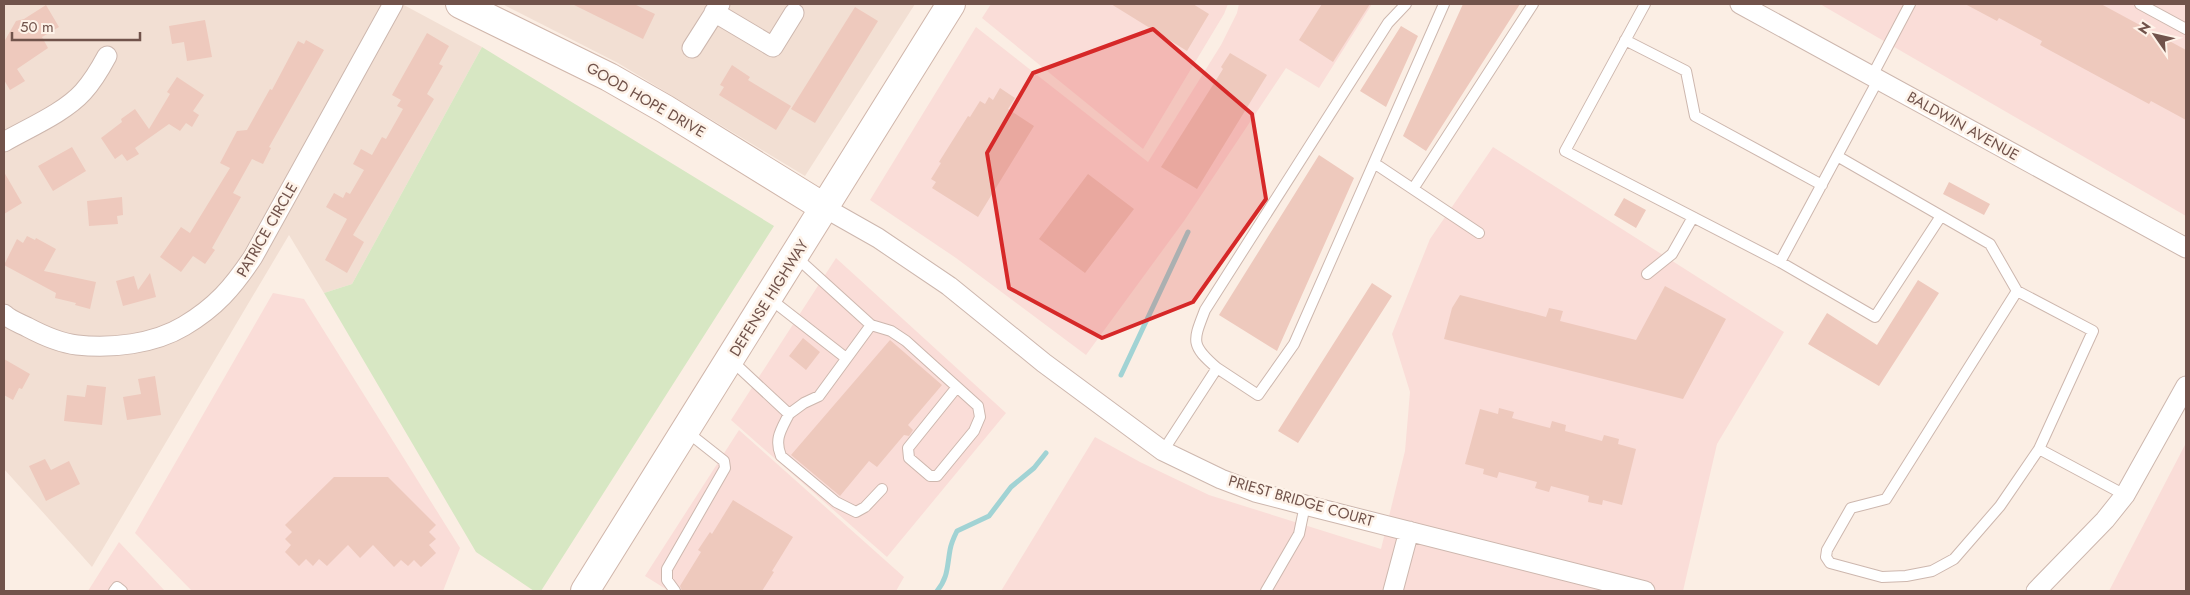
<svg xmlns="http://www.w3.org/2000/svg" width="2190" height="595" viewBox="0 0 2190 595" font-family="Jost,sans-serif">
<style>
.residential{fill:#f2dfd3}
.commercial{fill:#faddd8}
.green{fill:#d7e7c3}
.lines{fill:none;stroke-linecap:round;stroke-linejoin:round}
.stream{stroke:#a1d3d4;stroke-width:5}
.building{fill:#eec9bd}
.lane-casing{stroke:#cdb7ae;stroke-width:12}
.street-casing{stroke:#cdb7ae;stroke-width:21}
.secondary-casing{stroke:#d0b6ab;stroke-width:30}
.lane{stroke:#fff;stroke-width:10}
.street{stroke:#fff;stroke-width:19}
.secondary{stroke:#fff;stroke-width:28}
.marked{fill:#d62828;fill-opacity:0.2;stroke:#d62828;stroke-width:4;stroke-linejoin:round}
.labels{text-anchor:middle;stroke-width:5;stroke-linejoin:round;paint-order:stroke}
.street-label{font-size:15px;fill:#71534b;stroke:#fef3e9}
</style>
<rect width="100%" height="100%" fill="#fbeee4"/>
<path class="residential" d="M4,4H402L482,47L352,284L324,293L289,235L92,567L4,469Z
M502,4H915L805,176L618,63Z"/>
<path class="commercial" d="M991,4H1228L1224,14L1143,149L982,18Z
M1239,4H1372L1319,88L1286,68L1184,221L1086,355L956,258L870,200L976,27L1148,162L1221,45L1237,13Z
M1820,4H2186V216Z
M1493,147L1784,332L1717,444L1683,591H1001L1095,437L1140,462L1209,495L1381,549L1405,451L1410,392L1392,334L1430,239Z
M836,258L1006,413L887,557L731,420Z
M273,293L304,299L460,548L443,591H192L135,533Z
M739,430L904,577L896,591H669L645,576Z
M2186,443V591H2109Z
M119,542L165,591H88Z"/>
<path class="green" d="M482,47L774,226L541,591H534L476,552L324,293L352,284Z"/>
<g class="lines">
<path class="stream" d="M1121,375L1188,232
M937,591C948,578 947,567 950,550C951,544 954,537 957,531L989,516L1011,487L1034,468L1046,453"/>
</g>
<path class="building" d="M572,4H634L655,14L643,39Z
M1111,4H1193L1209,14L1187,51Z
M1322,4H1370L1333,62L1299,40Z
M1463,4H1520L1426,151L1403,136Z
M1965,4H2101L2186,50V120L2151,101L2149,104L2040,45L2042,41L1999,18L1997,21Z
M46,5L59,27L42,37L48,48L17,69L25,81L10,90L4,80V42L16,21L24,19Z
M855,7L878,21L815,123L791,109Z
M205,20L212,57L187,61L184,42L172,44L169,26Z
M1401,26L1418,36L1386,107L1360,91Z
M427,33L449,46L439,64L443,66L427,94L434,99L353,235L364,242L347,273L325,260L347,219L326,207L334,193L343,198L346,192L350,194L364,170L353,164L361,149L372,155L382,137L386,139L403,109L397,106L401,100L392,95Z
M306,40L324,50L269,147L271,148L263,164L252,159L233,193L241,197L212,248L215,250L205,264L193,256L181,272L160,257L181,227L190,233L230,168L220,163L237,131L247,130L270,89L272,90L298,41L304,44Z
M1230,53L1267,75L1197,189L1161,167L1223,69L1221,67Z
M732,65L750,77L748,80L791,106L776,130L719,95L724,87L720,85Z
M177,77L204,95L193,111L199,115L192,127L186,123L180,131L169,124L135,148L139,154L127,161L122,154L115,159L101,138L122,122L121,119L135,109L149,129L170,94L167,92Z
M1000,88L1015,98L1008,109L1034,126L978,217L932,188L936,182L931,179L941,163L939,162L968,116L970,117L980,101L985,104L989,97L993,100Z
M72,147L86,171L53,191L38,166Z
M1319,155L1354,178L1277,351L1219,315Z
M4,172L22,203L4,214Z
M1088,174L1134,209L1085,273L1039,239Z
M1949,182L1990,204L1984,215L1943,194Z
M122,197L123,215L117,216L118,224L89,226L87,201Z
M1624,198L1646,210L1636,228L1614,215Z
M27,236L35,240L36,238L56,249L44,271L96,282L90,309L75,305L76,303L55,298L56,293L4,265L17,239L23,243Z
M150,273L156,297L123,306L116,281L134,276L138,290Z
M1918,280L1939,293L1879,386L1808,344L1827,313L1877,345Z
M1372,283L1392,296L1298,443L1278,431Z
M1665,286L1726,319L1683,399L1444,339L1452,308L1460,295L1546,317L1549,308L1563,311L1560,321L1636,340Z
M803,338L820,352L806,370L789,356Z
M890,340L942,385L908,425L913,430L909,436L904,435L877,467L869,461L840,496L791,455Z
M4,359L30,374L22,389L19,388L13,400L4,395Z
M155,376L161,415L127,420L123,397L141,394L138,379Z
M87,385L106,387L102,425L64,421L67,395L85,397Z
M1499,408L1514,412L1512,418L1550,428L1552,421L1566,425L1565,431L1602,441L1604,435L1619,439L1618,444L1636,449L1622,505L1603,500L1602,505L1588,502L1589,496L1551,486L1549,492L1535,488L1537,482L1499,472L1497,478L1483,474L1484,469L1465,464L1480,409L1498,414Z
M45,459L51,470L69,461L80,484L46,501L29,466Z
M334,477H388L436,525L429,532L436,539L429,545L436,553L421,567L414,560L408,566L401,560L394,567L373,545L360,558L348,545L327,566L319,559L313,566L306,559L299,566L285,552L291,545L285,539L292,532L285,525Z
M733,500L793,537L772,571L774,572L762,591H682L680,586L701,552L698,550L710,532L712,534Z"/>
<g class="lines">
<g class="lane-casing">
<path id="lane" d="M1645,4L1565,151L1780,262L1875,317L1941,216
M2140,4L2186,29
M1625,40L1686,71L1695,116L1822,185
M1872,76L1910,4
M1837,156L1990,244L2017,291L2093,331L2039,449L2000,506L1954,559L1932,571L1906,576L1882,577L1830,563L1826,557L1827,550L1851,508L1886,499L2017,291
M1374,163L1479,233
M1413,189L1533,4
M1780,262L1878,80
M1647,274L1672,254L1693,217
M769,298L846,358
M871,325L891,331L906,341L978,406L980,417L974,431L937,476H930L909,458L908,448L957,387
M731,360L789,414L804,403L819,396L871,325L795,256
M1217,368C1190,345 1193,341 1205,310L1388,23L1406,4
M789,414C781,430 774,439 781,456L836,502L856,512L865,507L882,489
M2039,449L2125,495
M1163,451L1217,368L1258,395L1294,344L1444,4
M114,591L117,587L122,591
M675,591L667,580V569L725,468L724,461L686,431
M1266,591L1299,534L1305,505"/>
</g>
<g class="street-casing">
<path id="street" d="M1740,4L2186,248
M714,12L773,47L794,13
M692,48L720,4
M4,142C28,128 64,113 83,92C93,81 100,69 107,56
M825,208L878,238L949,286L1044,363L1163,451L1221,479L1255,492L1305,505L1645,591
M4,314C10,320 19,323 27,327C42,335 60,343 77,345C111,349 154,344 184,326C216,307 233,287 253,257L393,4
M1393,591L1409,531
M2036,591L2105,520L2125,495L2186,386"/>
</g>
<g class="secondary-casing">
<path id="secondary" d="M460,4L609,77L665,109L825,208
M585,591L951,4"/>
</g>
<use href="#lane" class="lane"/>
<use href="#street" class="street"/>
<use href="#secondary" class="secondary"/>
</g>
<path class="marked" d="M1153,29L1252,114L1266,199L1193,302L1102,338L1009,288L987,153L1033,73Z"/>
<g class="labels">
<g class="street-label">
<text transform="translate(646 100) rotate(30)" y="5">GOOD HOPE DRIVE</text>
<text transform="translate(1963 126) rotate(29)" y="5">BALDWIN AVENUE</text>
<text transform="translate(267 230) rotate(-60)" y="5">PATRICE CIRCLE</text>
<text transform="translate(769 298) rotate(-58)" y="5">DEFENSE HIGHWAY</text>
<text transform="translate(1301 501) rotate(16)" y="5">PRIEST BRIDGE COURT</text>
</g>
</g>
<rect width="2190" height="595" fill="none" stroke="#71534b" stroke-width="10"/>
<g transform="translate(2155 35) rotate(304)" stroke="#fef3e9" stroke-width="4" paint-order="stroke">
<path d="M0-4L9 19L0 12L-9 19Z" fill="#71534b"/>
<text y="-8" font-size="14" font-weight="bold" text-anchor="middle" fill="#71534b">N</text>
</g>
<path d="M12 32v8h128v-8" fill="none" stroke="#71534b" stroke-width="2.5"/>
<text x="20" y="32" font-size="15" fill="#71534b" stroke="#fef3e9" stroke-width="4" paint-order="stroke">50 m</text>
</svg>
